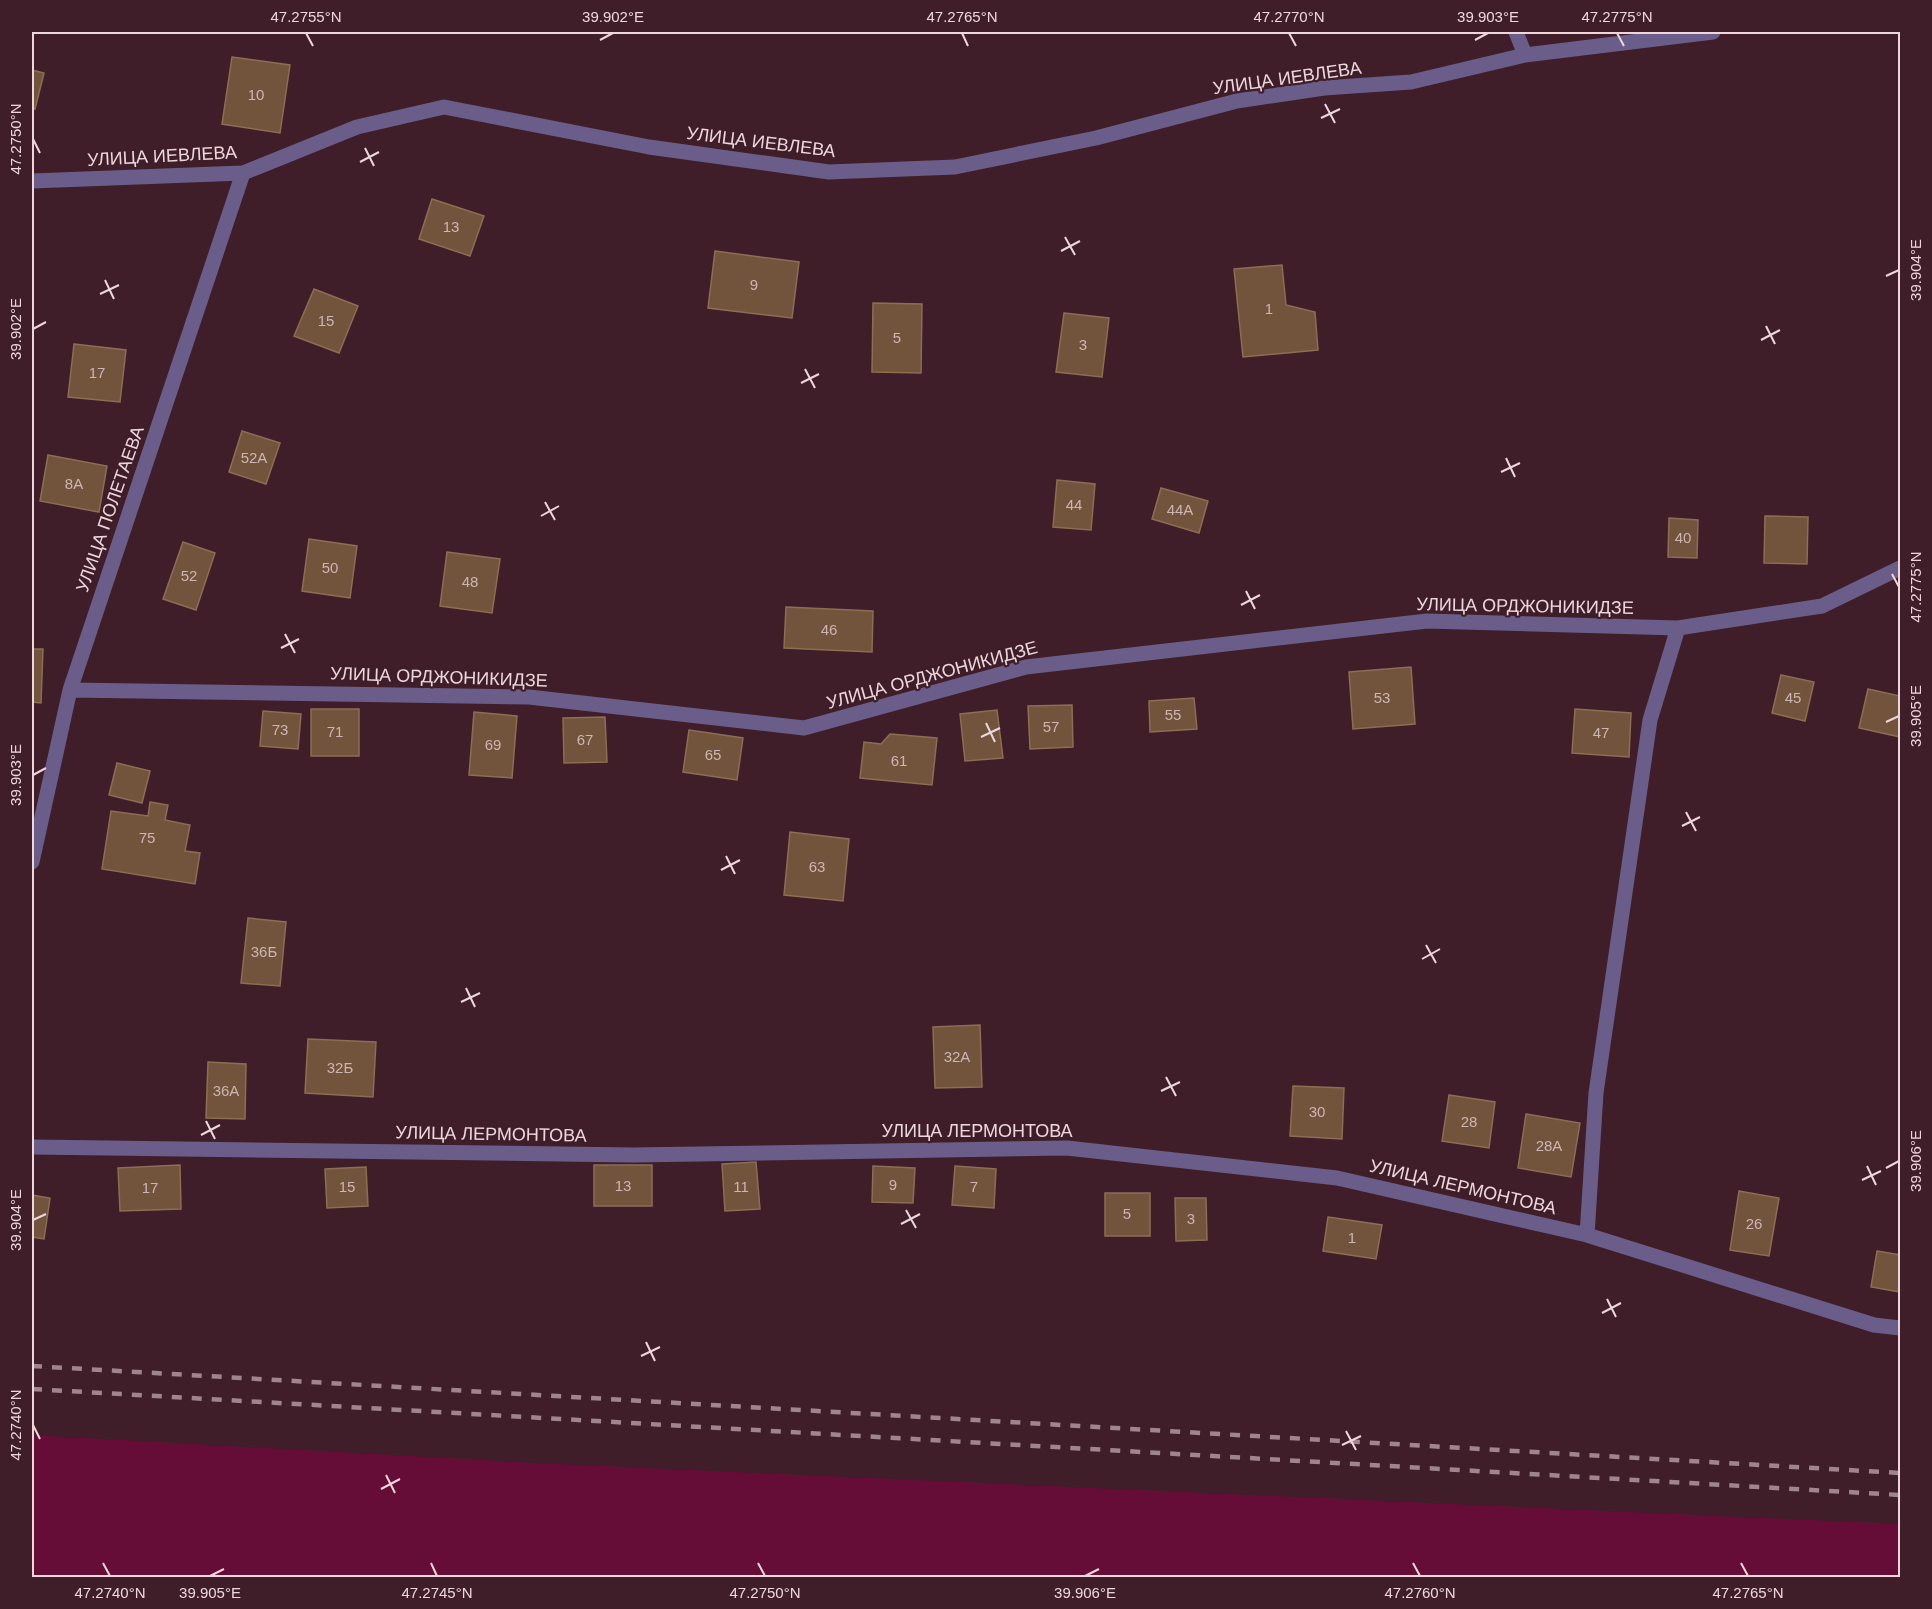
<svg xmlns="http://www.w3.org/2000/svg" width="1932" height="1609" viewBox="0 0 1932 1609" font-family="Helvetica,sans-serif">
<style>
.green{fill:#650d36}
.building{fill:#72533c;stroke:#8d6d54;stroke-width:1.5}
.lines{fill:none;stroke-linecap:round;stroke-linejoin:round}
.minor{stroke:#6b5d89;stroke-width:15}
.rail{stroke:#a0858d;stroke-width:4.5;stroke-dasharray:10 10;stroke-linecap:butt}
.ticks{fill:none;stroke:#edd6dc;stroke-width:2}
.labels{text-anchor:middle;stroke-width:4.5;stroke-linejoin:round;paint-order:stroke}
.number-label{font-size:15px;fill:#ceb5b4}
.street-label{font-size:18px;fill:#edd6dc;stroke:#3f1e29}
.neatline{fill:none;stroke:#edd6dc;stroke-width:2}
.ticks-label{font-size:15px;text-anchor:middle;fill:#edd6dc}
</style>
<rect width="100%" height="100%" fill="#3f1e29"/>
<path class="green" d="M32,1435L535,1463L1900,1524V1577H32Z"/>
<path class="building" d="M232,57L290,65L280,133L222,124Z
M32,70L44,73L35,109L32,108Z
M432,199L484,216L470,256L419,239Z
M715,251L799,262L792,318L708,308Z
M1282,265L1286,305L1315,312L1318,350L1243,357L1234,269Z
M314,289L358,306L339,353L294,336Z
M873,303L922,304L921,373L872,372Z
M1064,313L1109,318L1102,377L1056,372Z
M74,344L126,350L120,402L68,397Z
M242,431L280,443L266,484L229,472Z
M48,455L107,466L99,512L40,501Z
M1057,480L1095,484L1091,530L1053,527Z
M1161,488L1208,501L1199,533L1152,519Z
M1765,516L1808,517L1807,564L1764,563Z
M1669,518L1698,520L1697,558L1668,557Z
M309,539L357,546L350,598L302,591Z
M183,542L215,553L196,610L163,599Z
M447,552L500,559L492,613L440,606Z
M786,607L873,611L872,652L784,648Z
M32,649H43L41,703L32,702Z
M1411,667L1415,724L1353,729L1349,672Z
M1781,675L1814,682L1805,721L1772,713Z
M1868,689L1900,696V737L1859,728Z
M1194,698L1197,729L1150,732L1149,701Z
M1072,705L1073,747L1030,749L1028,706Z
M311,709H359V756H311Z
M1575,709L1631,713L1629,757L1572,753Z
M997,710L1003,758L965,761L960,714Z
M263,711L301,714L298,749L260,746Z
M474,712L517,716L512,778L469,775Z
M605,717L607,762L564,763L563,718Z
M689,730L743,738L737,780L683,772Z
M890,734L937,738L932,785L860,778L864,742L881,744Z
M117,763L150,771L142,803L109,795Z
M150,802L168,805L165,820L190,825L185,851L200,853L195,884L102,869L111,811L148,816Z
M790,832L849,839L843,901L784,895Z
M248,918L286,922L280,986L241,983Z
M980,1025L982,1087L935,1088L933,1027Z
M308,1039L376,1042L373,1097L305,1093Z
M208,1062L246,1064L245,1119L206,1118Z
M1293,1086L1344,1088L1342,1139L1290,1136Z
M1449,1095L1495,1102L1489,1148L1442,1141Z
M1526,1114L1580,1123L1571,1177L1518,1168Z
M756,1162L760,1209L725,1211L722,1164Z
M180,1165L181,1209L120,1211L118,1168Z
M594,1165H652V1206H594Z
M873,1166L915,1168L913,1203L872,1202Z
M955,1166L996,1169L994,1208L952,1205Z
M366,1167L368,1206L327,1208L325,1169Z
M1739,1191L1779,1198L1769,1256L1730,1250Z
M1105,1193H1150V1236H1105Z
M32,1195L50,1198L44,1239L32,1237Z
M1175,1198H1206L1207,1240L1176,1241Z
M1328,1217L1382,1225L1376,1259L1323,1251Z
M1877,1251L1900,1255V1292L1871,1287Z"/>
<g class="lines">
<path class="minor" d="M1516,32L1525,55
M32,181L243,173L357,127L444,107L649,147L829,172L955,167L1096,138L1237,101L1324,88L1411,82L1525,55L1713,32
M70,690L529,697L804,728L1026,667L1427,621L1678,628L1822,606L1900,568
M32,862L70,690L243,173
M32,1147L633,1155L1067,1148L1337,1178L1587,1235L1874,1325L1900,1328
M1587,1235L1596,1093L1650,720L1678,628"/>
<path class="rail" d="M32,1366L1900,1473
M32,1389L1900,1495"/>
</g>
<path class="ticks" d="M306,33L313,46M962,33L968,46M1289,33L1296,46M1617,33L1624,46M600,40L613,33M1475,40L1488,33M1325,104L1335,123M1321,118L1340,109M33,139L40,153M365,148L374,166M360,162L379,152M1065,237L1075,255M1061,251L1080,241M1886,276L1899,270M105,280L114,299M100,294L119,285M1766,326L1775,344M33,329L46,322M1761,340L1780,330M805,369L815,388M801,383L819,374M1506,458L1515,477M1501,472L1520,463M545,502L555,520M541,516L559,506M1892,574L1899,587M1246,591L1255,609M1241,605L1260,595M285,634L295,653M281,648L299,639M1886,722L1899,716M986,723L995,742M981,737L1000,728M33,775L46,768M1686,812L1696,831M1682,826L1700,817M726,856L735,874M721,870L740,860M1426,945L1436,963M1422,959L1440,949M466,988L475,1007M461,1002L480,993M1166,1077L1176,1096M1161,1091L1180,1082M206,1121L215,1139M201,1135L220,1125M1867,1166L1876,1185M1886,1168L1899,1161M1862,1180L1881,1171M906,1210L916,1228M33,1220L46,1214M901,1224L920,1214M1607,1299L1616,1317M1602,1313L1621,1303M646,1342L655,1361M641,1356L660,1347M33,1425L40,1439M1346,1431L1356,1450M1342,1445L1361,1436M386,1475L395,1493M381,1489L400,1479M103,1563L110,1576M431,1563L437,1576M758,1563L765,1576M1413,1563L1420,1576M1741,1563L1748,1576M210,1576L224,1569M1085,1576L1099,1569"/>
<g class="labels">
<g class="number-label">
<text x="256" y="100">10</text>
<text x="451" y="232">13</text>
<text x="754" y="290">9</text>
<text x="1269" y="314">1</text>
<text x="326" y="326">15</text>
<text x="897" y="343">5</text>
<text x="1083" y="350">3</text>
<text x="97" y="378">17</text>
<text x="254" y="463">52А</text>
<text x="74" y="489">8А</text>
<text x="1074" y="510">44</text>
<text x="1180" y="515">44А</text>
<text x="1683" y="543">40</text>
<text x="330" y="573">50</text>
<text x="189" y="581">52</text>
<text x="470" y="587">48</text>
<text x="829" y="635">46</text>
<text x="1382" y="703">53</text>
<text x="1793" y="703">45</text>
<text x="1173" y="720">55</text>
<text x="1051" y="732">57</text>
<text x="280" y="735">73</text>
<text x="335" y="737">71</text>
<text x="1601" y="738">47</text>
<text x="585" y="745">67</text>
<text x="493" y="750">69</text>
<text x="713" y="760">65</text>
<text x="899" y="766">61</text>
<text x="147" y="843">75</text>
<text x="817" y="872">63</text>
<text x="264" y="957">36Б</text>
<text x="957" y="1062">32А</text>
<text x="340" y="1073">32Б</text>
<text x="226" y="1096">36А</text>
<text x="1317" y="1117">30</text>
<text x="1469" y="1127">28</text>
<text x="1549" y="1151">28А</text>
<text x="893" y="1190">9</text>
<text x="623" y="1191">13</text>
<text x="347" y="1192">15</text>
<text x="741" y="1192">11</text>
<text x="974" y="1192">7</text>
<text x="150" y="1193">17</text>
<text x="1127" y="1219">5</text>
<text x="1191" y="1224">3</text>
<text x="1754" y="1229">26</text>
<text x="1352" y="1243">1</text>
</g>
<g class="street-label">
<text transform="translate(1287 78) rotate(-8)" y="6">УЛИЦА ИЕВЛЕВА</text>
<text transform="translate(761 142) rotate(7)" y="6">УЛИЦА ИЕВЛЕВА</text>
<text transform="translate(162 156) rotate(-3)" y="6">УЛИЦА ИЕВЛЕВА</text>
<text transform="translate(110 509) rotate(-71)" y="6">УЛИЦА ПОЛЕТАЕВА</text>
<text transform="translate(1525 606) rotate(1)" y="6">УЛИЦА ОРДЖОНИКИДЗЕ</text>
<text transform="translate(932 675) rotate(-15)" y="6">УЛИЦА ОРДЖОНИКИДЗЕ</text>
<text transform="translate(439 677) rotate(2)" y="6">УЛИЦА ОРДЖОНИКИДЗЕ</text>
<text x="977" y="1137">УЛИЦА ЛЕРМОНТОВА</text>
<text transform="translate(491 1134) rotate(1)" y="6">УЛИЦА ЛЕРМОНТОВА</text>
<text transform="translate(1463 1187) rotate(13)" y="6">УЛИЦА ЛЕРМОНТОВА</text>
</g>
</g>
<rect width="1932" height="1609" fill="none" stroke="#3f1e29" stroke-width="66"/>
<rect x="33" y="33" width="1866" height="1543" class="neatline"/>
<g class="ticks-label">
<text x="306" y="22">47.2755°N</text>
<text x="613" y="22">39.902°E</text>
<text x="962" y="22">47.2765°N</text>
<text x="1289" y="22">47.2770°N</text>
<text x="1488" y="22">39.903°E</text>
<text x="1617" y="22">47.2775°N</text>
<text transform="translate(16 139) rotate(-90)" y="5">47.2750°N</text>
<text transform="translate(1916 270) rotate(-90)" y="5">39.904°E</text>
<text transform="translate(16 329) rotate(-90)" y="5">39.902°E</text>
<text transform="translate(1916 587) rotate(-90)" y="5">47.2775°N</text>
<text transform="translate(1916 716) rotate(-90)" y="5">39.905°E</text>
<text transform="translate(16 775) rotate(-90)" y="5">39.903°E</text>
<text transform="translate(1916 1161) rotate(-90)" y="5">39.906°E</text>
<text transform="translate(16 1220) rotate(-90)" y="5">39.904°E</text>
<text transform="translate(16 1425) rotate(-90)" y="5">47.2740°N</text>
<text x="110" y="1598">47.2740°N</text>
<text x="210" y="1598">39.905°E</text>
<text x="437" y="1598">47.2745°N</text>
<text x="765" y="1598">47.2750°N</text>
<text x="1085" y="1598">39.906°E</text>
<text x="1420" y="1598">47.2760°N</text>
<text x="1748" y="1598">47.2765°N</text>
</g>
</svg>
